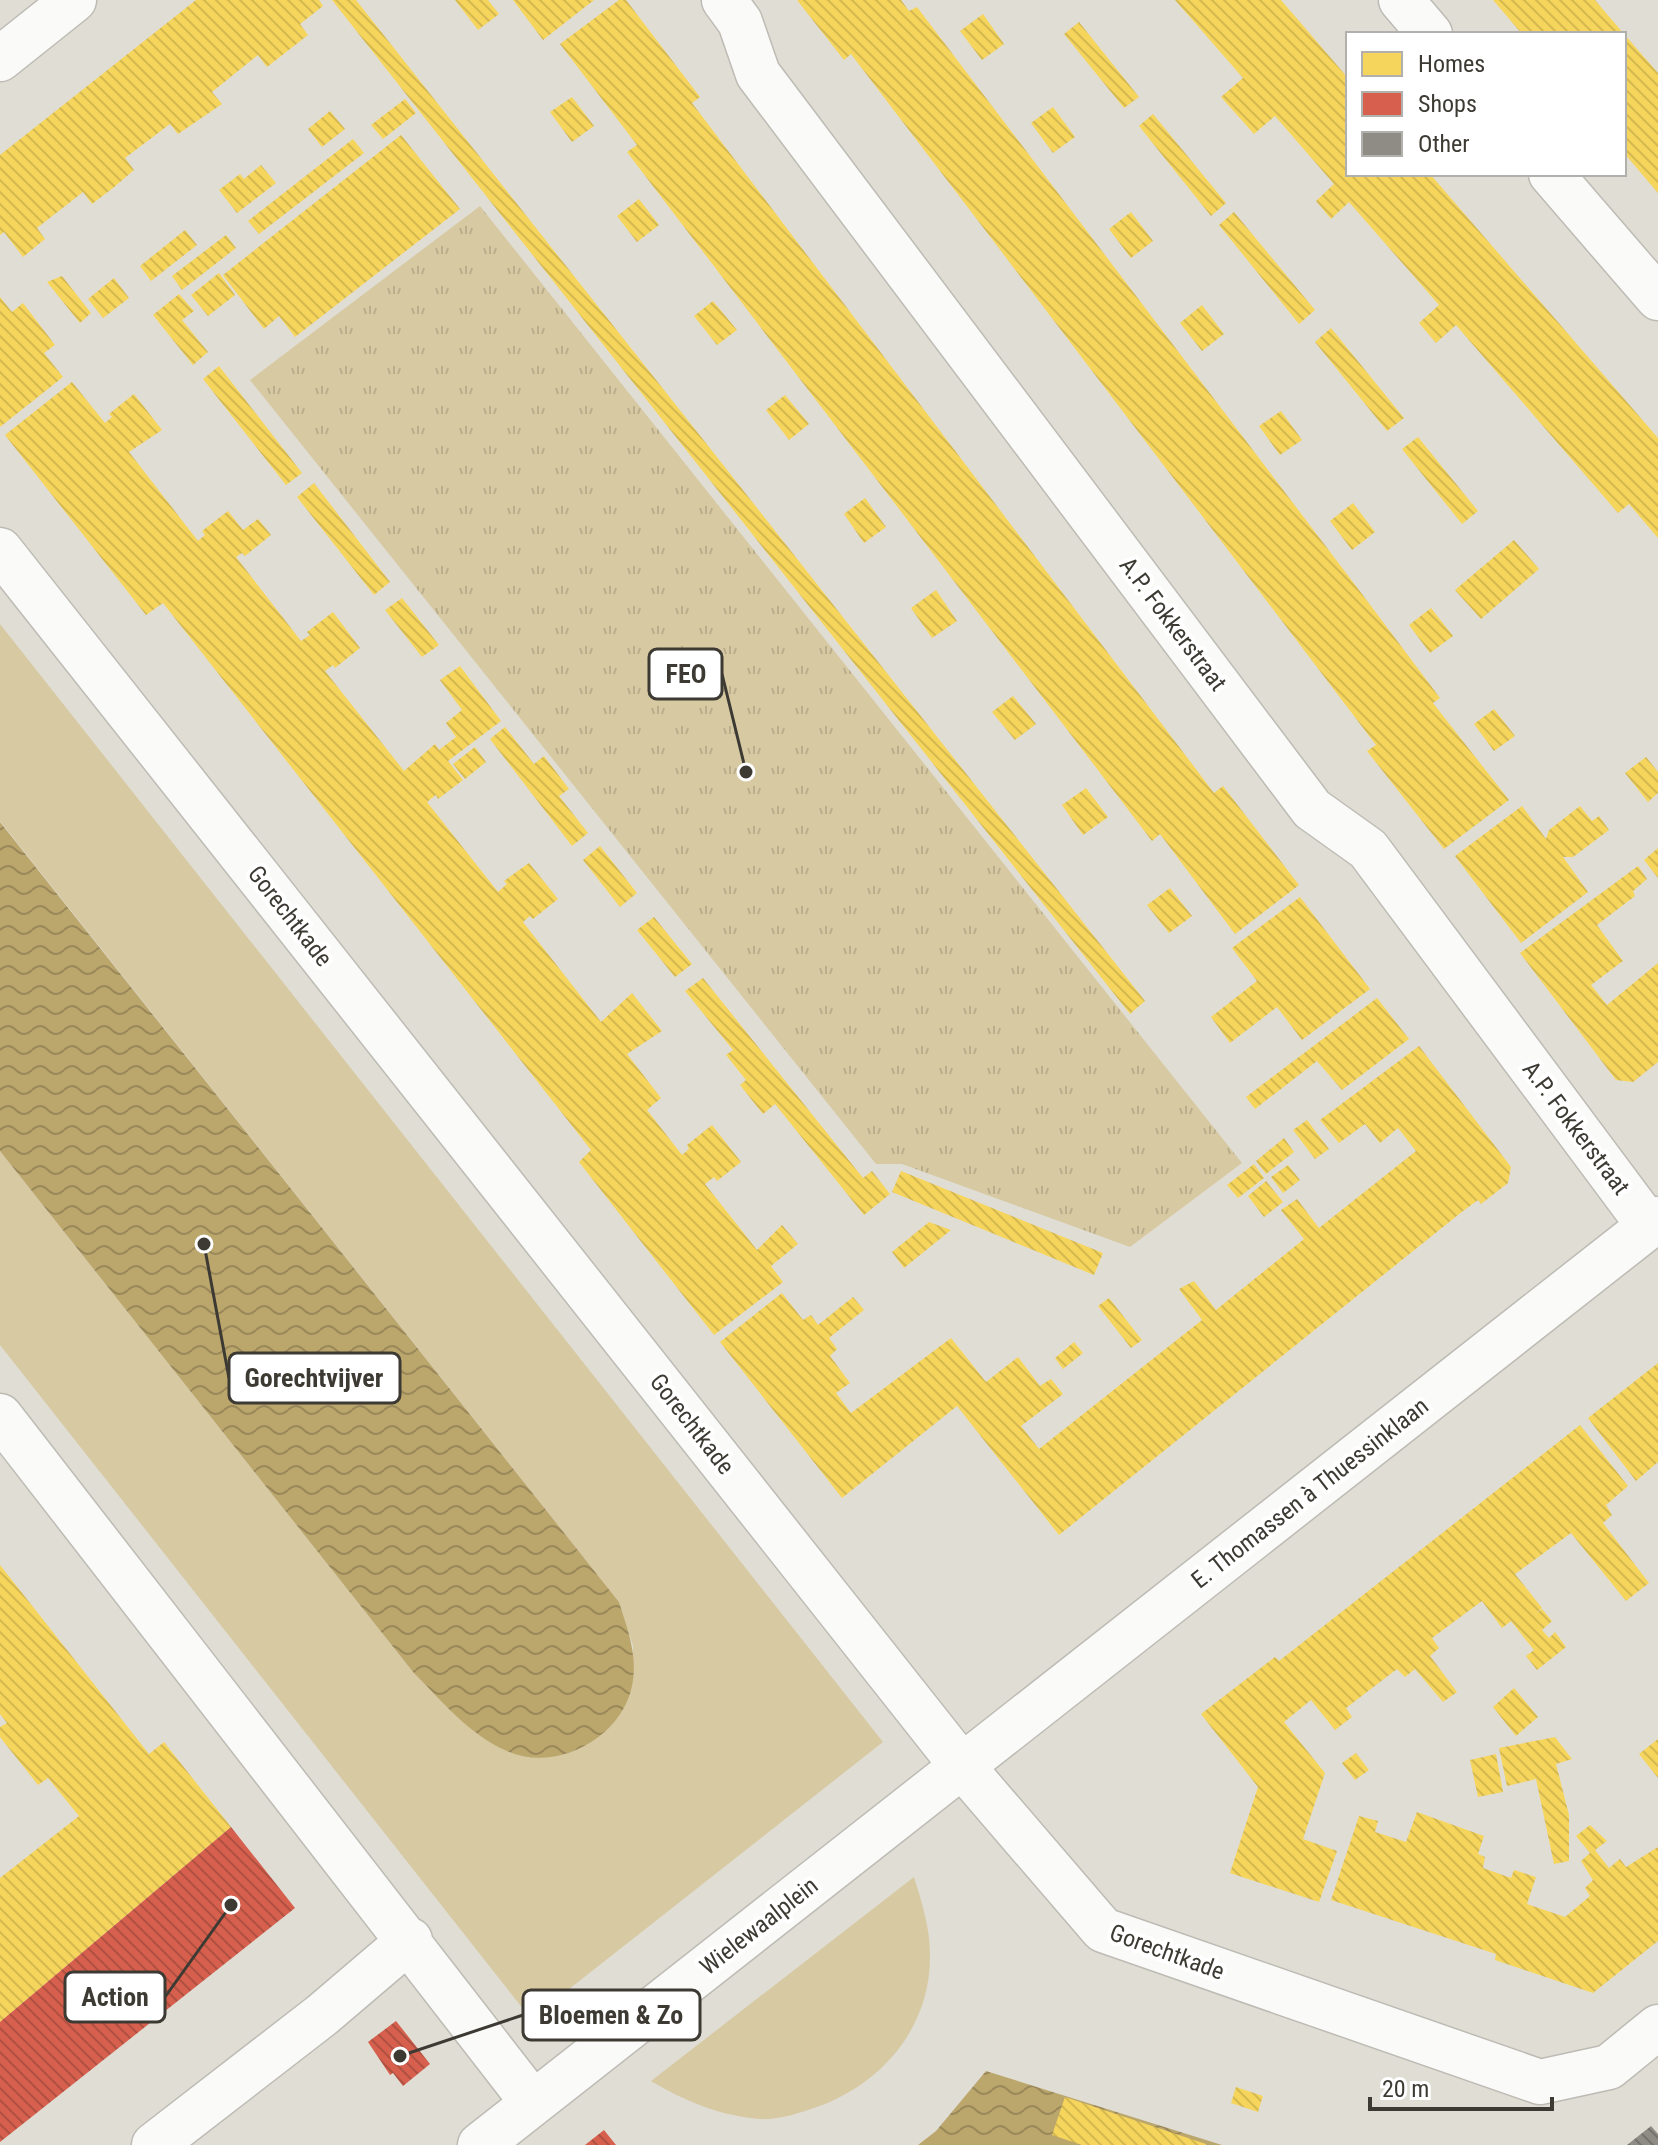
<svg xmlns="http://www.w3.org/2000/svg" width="1658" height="2145" viewBox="0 0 1658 2145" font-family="'Roboto Condensed',sans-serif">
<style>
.green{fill:#d7c9a2}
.park{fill:url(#park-tufts)}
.water{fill:url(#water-waves)}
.homes{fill:url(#homes-back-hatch)}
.shops{fill:url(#shops-back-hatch)}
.building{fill:url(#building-back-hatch)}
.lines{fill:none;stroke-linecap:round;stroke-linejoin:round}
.minor-casing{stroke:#bdbbb4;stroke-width:47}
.minor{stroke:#fafaf9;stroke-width:44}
.labels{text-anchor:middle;stroke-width:8;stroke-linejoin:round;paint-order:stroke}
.street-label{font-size:24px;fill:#3c3a33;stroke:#fff}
.leader{fill:none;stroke:#3c3a33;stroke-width:3}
.callout-dot{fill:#3c3a33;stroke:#fff;stroke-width:3}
.callout{fill:#fff;stroke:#3c3a33;stroke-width:3}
.callout-label{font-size:26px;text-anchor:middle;font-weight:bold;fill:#3c3a33}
</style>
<defs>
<pattern id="park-tufts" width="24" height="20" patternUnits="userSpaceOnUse" patternTransform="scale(2)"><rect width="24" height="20" fill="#d7c9a2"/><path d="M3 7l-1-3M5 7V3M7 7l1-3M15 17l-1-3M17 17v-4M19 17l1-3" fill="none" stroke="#b9ad8c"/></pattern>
<pattern id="water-waves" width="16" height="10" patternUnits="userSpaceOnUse" patternTransform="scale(2)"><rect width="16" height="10" fill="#bba66c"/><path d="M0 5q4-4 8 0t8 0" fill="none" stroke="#998859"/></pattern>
<pattern id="homes-back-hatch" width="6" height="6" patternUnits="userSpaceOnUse" patternTransform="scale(2)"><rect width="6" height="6" fill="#f6d55c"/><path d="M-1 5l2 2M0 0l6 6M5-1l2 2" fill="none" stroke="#d4b850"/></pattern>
<pattern id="shops-back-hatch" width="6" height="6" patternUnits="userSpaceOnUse" patternTransform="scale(2)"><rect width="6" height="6" fill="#d6604d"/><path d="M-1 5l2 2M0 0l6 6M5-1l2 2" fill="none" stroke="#af5041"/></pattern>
<pattern id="building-back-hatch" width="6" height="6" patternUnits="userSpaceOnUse" patternTransform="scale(2)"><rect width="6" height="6" fill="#8f8c86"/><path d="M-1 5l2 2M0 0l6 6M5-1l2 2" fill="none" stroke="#76736e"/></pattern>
</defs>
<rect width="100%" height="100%" fill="#e0ddd4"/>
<path class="green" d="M0,624L883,1742L531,2019L0,1345V1151L413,1672L632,1687L633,1646L619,1602L0,821Z
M914,1877C922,1903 930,1928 930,1955C931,2031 877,2089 808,2110C793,2115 775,2120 760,2119C720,2116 685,2101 651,2081Z"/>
<path class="park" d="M480,206L1242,1163L1130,1247L902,1164H876L250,380Z"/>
<path class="water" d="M0,822L619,1602C628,1630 638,1656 632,1686C621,1739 555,1773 507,1751C468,1734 442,1701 413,1672L0,1151Z
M986,2071L1222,2145H918L936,2131Z"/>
<path class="homes" d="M196,0H319L323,6L300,24L308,35L267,67L258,55L212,92L222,104L178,134L170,124L125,158L134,170L113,188L92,204L83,192L37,228L45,239L23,257L4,232L0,235V155Z
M332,0H356L713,452L1145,1001L1130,1014Z
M455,0H488L499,14L478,30Z
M513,0H594L543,40Z
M619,0H626L700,97L692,103L1214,793L1223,786L1299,885L1235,934L1160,834L1152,841L627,152L637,145L560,44Z
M797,0H901L909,11L917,7L1365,598L1440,698L1433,703L1509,800L1444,849L1367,751L1376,745L1001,251L851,54L844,60Z
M1175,0H1281L1348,78V174H1430L1658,438V538L1629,504L1618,513L1456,325L1436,343L1419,323L1439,305L1349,202L1331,219L1316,201L1334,184L1275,116L1254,134L1221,97L1243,78Z
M1493,0H1595L1624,34H1522Z
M983,14L1004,44L982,60L960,31Z
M1079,22L1139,97L1124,108L1064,34Z
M1624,34L1658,73V193L1624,153Z
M572,97L594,126L572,142L550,112Z
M405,99L416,113L383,139L371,125Z
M1053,107L1075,137L1053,153L1031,123Z
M330,111L345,129L322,147L308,129Z
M1153,114L1226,203L1211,216L1139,126Z
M401,135L460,209L295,337L279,316L264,329L223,275Z
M353,139L364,153L259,234L248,221Z
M261,165L276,183L237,213L219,190L240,174L244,179Z
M639,199L659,225L637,242L617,216Z
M1131,212L1153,241L1131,258L1109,229Z
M1234,212L1315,310L1299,324L1219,225Z
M185,230L197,245L151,281L140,266Z
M226,235L236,248L182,290L172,276Z
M219,273L235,295L208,316L191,295Z
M62,276L91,313L80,323L47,282Z
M114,278L129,298L103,318L88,299Z
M179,294L194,311L182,320L208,352L193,365L153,315Z
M0,297L12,312L23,303L55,345L44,353L63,377L0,427Z
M713,301L737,330L717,345L694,316Z
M1202,305L1224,334L1202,351L1180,323Z
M1331,328L1404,418L1387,431L1315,342Z
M219,366L302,473L286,485L203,379Z
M72,382L105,423L112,417L109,414L134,394L162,430L129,452L198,541L205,535L202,531L228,511L243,530L258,519L271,535L245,556L242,553L236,557L301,641L310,635L307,632L333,612L360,648L335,668L333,665L325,671L404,771L435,744L439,750L456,737L446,723L462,710L440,680L460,666L501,721L448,761L463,780L438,799L436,795L427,802L498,892L507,884L504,881L529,863L558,899L533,919L530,916L523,922L601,1022L632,993L662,1031L627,1054L661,1098L647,1110L682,1155L689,1149L687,1145L712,1125L741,1162L717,1181L714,1177L705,1184L757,1250L782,1225L798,1244L771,1266L783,1282L714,1335L579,1162L591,1150L163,603L146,615L5,435Z
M785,395L809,424L789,440L766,410Z
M1281,411L1302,440L1280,455L1259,426Z
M1418,437L1478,511L1462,524L1402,449Z
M314,483L390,582L374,595L297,497Z
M865,498L886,527L864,543L844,514Z
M1353,503L1375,532L1352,550L1330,521Z
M1514,540L1539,569L1481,619L1455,590Z
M936,590L957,621L932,638L911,608Z
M402,598L439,645L422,657L385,610Z
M1431,608L1453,636L1430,653L1409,625Z
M1013,696L1036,724L1015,740L992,712Z
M1494,709L1515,736L1494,751L1474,724Z
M505,727L534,764L544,756L569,789L559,796L588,833L572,846L490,739Z
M475,747L486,762L465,779L453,764Z
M1646,757L1658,772V793L1648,802L1625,773Z
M1086,788L1108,817L1083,835L1062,805Z
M1522,806L1546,839L1549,830L1580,806L1592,821L1599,816L1609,830L1573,857H1563L1588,892L1521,943L1455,856Z
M600,846L637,893L620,907L583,860Z
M1658,848V878L1644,860Z
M1638,866L1647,879L1633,891L1635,896L1597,925L1623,961L1591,985L1607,1005L1658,963V1062L1633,1082L1616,1080L1520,953Z
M1170,888L1192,916L1169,933L1147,905Z
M1300,897L1370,989L1302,1040L1277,1007L1230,1043L1211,1017L1257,981L1232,948Z
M654,917L692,964L675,977L637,930Z
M703,978L863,1178L872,1171L890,1194L864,1215L775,1104L763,1114L740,1085L746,1080L726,1055L733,1050L685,991Z
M1377,998L1409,1039L1342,1090L1317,1061L1255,1109L1246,1097Z
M1419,1046L1511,1167L1508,1183L1481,1204L1478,1200L1463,1211L1059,1535L957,1406L842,1498L720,1342L782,1293L803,1320L811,1315L818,1325L853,1297L864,1310L829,1338L837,1349L830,1356L850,1383L836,1393L851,1413L951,1338L986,1382L1018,1357L1040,1386L1051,1379L1063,1394L1021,1426L1039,1449L1202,1320L1179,1289L1194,1281L1216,1310L1304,1239L1281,1210L1297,1199L1319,1228L1416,1151L1398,1128L1380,1143L1365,1124L1339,1143L1320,1120Z
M1307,1120L1329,1149L1315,1159L1293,1130Z
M1284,1138L1294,1152L1266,1174L1256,1161Z
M1254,1164L1264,1178L1238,1198L1227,1185Z
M1288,1165L1300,1180L1283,1193L1271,1177Z
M901,1171L1103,1253L1094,1275L892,1192Z
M1266,1181L1283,1202L1264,1217L1248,1196Z
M929,1222L951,1230L904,1268L892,1252Z
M1109,1298L1142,1340L1131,1348L1098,1306Z
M1074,1342L1083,1353L1063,1369L1055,1358Z
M1658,1363V1462L1636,1481L1588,1418Z
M1580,1425L1628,1486L1606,1505L1612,1515L1603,1523L1649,1583L1626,1601L1571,1533L1515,1574L1542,1608L1535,1614L1542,1609L1552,1621L1542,1630L1549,1638L1555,1632L1566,1647L1537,1670L1526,1656L1534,1650L1511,1621L1502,1628L1482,1601L1432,1638L1439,1648L1430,1656L1457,1692L1443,1702L1415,1669L1405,1677L1397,1669L1346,1708L1352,1717L1335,1730L1311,1700L1284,1722L1325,1773L1303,1839L1337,1851L1319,1902L1230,1873L1258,1787L1201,1714L1275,1657L1279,1661Z
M0,1565L149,1754L164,1742L231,1827L0,2022V1878L79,1816L48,1778L38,1785L0,1737V1727L7,1723L0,1714Z
M1514,1688L1538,1717L1516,1736L1493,1707Z
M1555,1737L1572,1759L1556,1764L1569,1815V1861L1554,1864L1536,1779L1507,1786L1499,1748Z
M1658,1739V1778L1639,1754Z
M1356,1753L1369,1770L1355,1780L1342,1763Z
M1496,1754L1503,1792L1478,1797L1470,1760Z
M1417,1812L1484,1836L1478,1854L1485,1857L1483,1868L1511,1878L1514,1870L1536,1877L1527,1904L1565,1917L1590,1896L1585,1888L1593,1880L1581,1861L1590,1853L1576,1836L1590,1825L1607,1841L1595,1850L1609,1868L1620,1859L1626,1867L1658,1847V1941L1593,1993L1495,1960L1496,1954L1331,1900L1359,1816L1378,1821L1375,1832L1406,1842Z
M1236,2087L1263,2096L1258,2112L1231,2103Z
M1065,2097L1206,2144V2145H1082L1052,2135Z"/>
<path class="shops" d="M231,1827L295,1908L0,2142V2022Z
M396,2021L430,2064L403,2086L393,2073L390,2075L368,2042Z
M604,2130L616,2145H585Z"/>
<path class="building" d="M1651,2126L1658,2134V2145H1627Z"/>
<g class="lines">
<g class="minor-casing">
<path id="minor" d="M724,0L740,22L758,74L1312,809L1368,849L1649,1226
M1401,0L1430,34
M0,59L74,0
M1551,174L1658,298
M0,550L962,1766L1103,1930L1540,2082L1609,2067L1658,2027
M0,1416L533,2103
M154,2145L322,2015L410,1940
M480,2145L1658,1219"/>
</g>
<use href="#minor" class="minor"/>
</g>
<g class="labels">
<g class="street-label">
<text transform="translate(1173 624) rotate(53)" y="8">A.P. Fokkerstraat</text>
<text transform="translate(290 916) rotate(52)" y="8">Gorechtkade</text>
<text transform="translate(1576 1128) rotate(53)" y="8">A.P. Fokkerstraat</text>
<text transform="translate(692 1424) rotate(52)" y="8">Gorechtkade</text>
<text transform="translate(1310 1493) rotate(-38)" y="8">E. Thomassen à Thuessinklaan</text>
<text transform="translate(759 1926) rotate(-38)" y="8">Wielewaalplein</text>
<text transform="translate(1167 1952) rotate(20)" y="8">Gorechtkade</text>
</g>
</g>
<path class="leader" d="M746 772L722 674M204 1244L229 1378M231 1905L165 1997M400 2056L523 2015"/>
<g class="callout-dot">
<circle cx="746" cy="772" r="8"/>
<circle cx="204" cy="1244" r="8"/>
<circle cx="231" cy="1905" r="8"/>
<circle cx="400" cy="2056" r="8"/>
</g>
<g class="callout">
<rect x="649" y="649" width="73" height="50" rx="8"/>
<rect x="229" y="1353" width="171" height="50" rx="8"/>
<rect x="65" y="1972" width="100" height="50" rx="8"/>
<rect x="523" y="1990" width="177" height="50" rx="8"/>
</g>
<g class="callout-label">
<text x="686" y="683">FEO</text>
<text x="314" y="1387">Gorechtvijver</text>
<text x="115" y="2006">Action</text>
<text x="611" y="2024">Bloemen &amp; Zo</text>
</g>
<rect x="1346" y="32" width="280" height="144" fill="#ffffff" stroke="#b1b0ad" stroke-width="2"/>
<rect x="1362" y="52" width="40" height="24" fill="#f6d55c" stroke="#b1b0ad" stroke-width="2"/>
<text x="1418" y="72" font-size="24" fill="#3c3a33">Homes</text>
<rect x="1362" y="92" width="40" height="24" fill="#d6604d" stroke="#b1b0ad" stroke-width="2"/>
<text x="1418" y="112" font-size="24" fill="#3c3a33">Shops</text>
<rect x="1362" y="132" width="40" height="24" fill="#8f8c86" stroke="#b1b0ad" stroke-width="2"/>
<text x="1418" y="152" font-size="24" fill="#3c3a33">Other</text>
<path d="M1370 2097v12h182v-12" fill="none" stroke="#3c3a33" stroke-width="4"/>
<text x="1382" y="2097" font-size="24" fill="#3c3a33" stroke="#ffffff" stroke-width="6" paint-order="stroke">20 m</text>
</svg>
